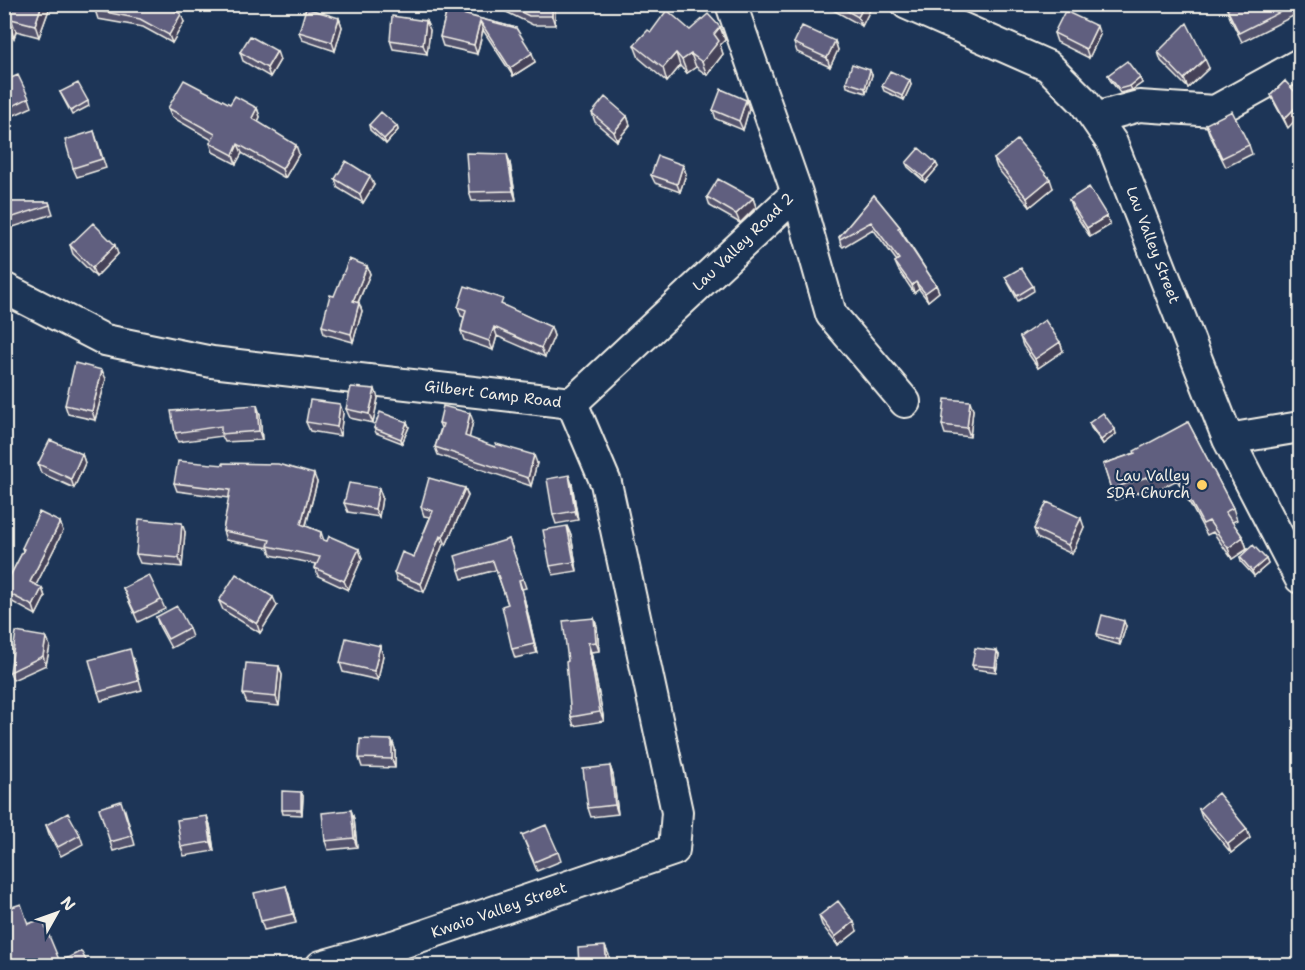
<svg xmlns="http://www.w3.org/2000/svg" width="1305" height="970" viewBox="0 0 1305 970" font-family="'Shantell Sans',sans-serif">
<style>
.lines{fill:none;stroke-linecap:round;stroke-linejoin:round}
.minor-casing{stroke:#f4f1e8;stroke-width:34}
.minor{stroke:#1d3557;stroke-width:30}
.wall{fill:#53526d;stroke:#f4f1e8;stroke-width:1.5}
.shaded-wall{fill:#444259;stroke:#f4f1e8;stroke-width:1.5}
.building{fill:#615f7f;stroke:#f4f1e8;stroke-width:1.5}
.poi-dot{fill:#ffd166;stroke:#1d3557;stroke-width:2}
.labels{text-anchor:middle;stroke-width:4.5;stroke-linejoin:round;paint-order:stroke}
.street-label{font-size:15px;fill:#f4f1e8;stroke:#1d3557}
.poi-label{font-size:15px;fill:#f4f1e8;stroke:#1d3557;text-anchor:end}
</style>
<rect width="100%" height="100%" fill="#1d3557"/>
<filter id="ink" filterUnits="userSpaceOnUse"><feTurbulence type="fractalNoise" baseFrequency=".0167" numOctaves="2"/><feDisplacementMap in="SourceGraphic" scale="12" xChannelSelector="R" yChannelSelector="G"/><feConvolveMatrix kernelMatrix="1 2 1 2 8 2 1 2 1" color-interpolation-filters="sRGB"/></filter>
<g filter="url(#ink)">
<g class="lines">
<g class="minor-casing">
<path id="minor" d="M731,4L797,193L831,314L905,402
M907,4L1048,66L1084,102L1112,143L1228,439L1300,578
M1095,118L1139,106L1215,111L1300,64
M4,288L105,340L212,362L572,403L606,483L677,812L674,850L396,945L321,966
M572,403L797,193
M1228,439L1300,427"/>
</g>
<use href="#minor" class="minor"/>
</g>
<path class="wall" d="M4,4H51L39,37L16,31L14,38L4,35Z
M490,4H555V25H533Z
M830,4H870L871,8L862,26L833,10Z
M1236,4H1300V14L1298,16L1297,14L1242,42L1230,18L1227,9Z
M95,10L184,22L172,43L143,27L98,19Z
M447,10L516,28L535,62L513,76L483,30L477,54L443,46L440,37Z
M339,18L342,27L335,51L302,40L299,32Z
M426,21L430,30L427,54L393,49L390,40Z
M720,27L725,40L720,45L723,54L707,75L696,67L687,73L680,66L667,82L639,58L634,45L651,32L690,30Z
M1054,33L1100,35L1089,58L1057,42Z
M835,41L838,50L830,67L797,52L794,43Z
M240,52L280,60L270,77L243,61Z
M1158,52L1209,68L1188,88L1161,61Z
M872,75L866,93L847,87L846,82Z
M1108,75L1140,78L1142,83L1132,90L1120,93L1110,80Z
M4,81L29,98L32,107L10,117L4,106Z
M1285,81L1288,128L1275,104L1271,95Z
M911,85L904,100L884,91L882,86Z
M60,92L88,101L89,106L72,115Z
M230,104L257,108L260,117L258,122L299,154L285,178L242,153L236,164L213,152L210,143L212,140L172,117L168,108Z
M749,109L743,130L716,119L713,110Z
M592,113L627,116L630,125L617,141L595,122Z
M1206,124L1249,145L1252,154L1226,167L1209,133Z
M369,125L397,126L398,130L386,144L370,130Z
M94,131L106,168L77,177L73,168Z
M994,159L1053,188L1030,207L997,168Z
M510,163L516,200L472,201L469,192Z
M906,163H936L938,167L925,182L908,167Z
M683,165L686,174L680,192L655,183L651,175Z
M335,179L374,185L363,203L338,188Z
M874,195L900,227L903,234L936,285L939,292L928,301L919,289L914,293L898,269L895,262L897,261L873,229L843,247L841,245L839,237Z
M707,197L753,198L756,207L740,223L710,206Z
M1069,200L1110,225L1090,237L1072,209Z
M4,202H49L53,214L4,230Z
M70,245L118,254L96,277L73,254Z
M367,266L370,274L358,303H359L362,311L353,342L324,334L322,326L334,296Z
M1005,277L1033,286L1034,291L1018,301Z
M458,307H506L551,327L554,336L545,357L497,336L493,350L464,340L461,331L464,317L461,316Z
M1020,337L1060,342L1063,351L1038,368L1023,346Z
M106,379L95,420L68,414L65,405Z
M378,398L373,423L350,418L346,409Z
M973,410L970,437L945,434L942,425Z
M343,413L340,436L310,431L306,422Z
M260,414L262,440L225,442L222,436L178,442L175,433Z
M473,421L469,438L537,463L531,486L438,455L435,447L441,428L439,423Z
M407,422L409,427L402,443L376,433L374,428Z
M1188,422L1233,508L1237,520L1232,522L1243,537L1247,549L1232,559L1213,532L1207,535L1177,480L1154,492L1152,488L1115,500L1103,464L1135,453Z
M1089,423L1116,434L1103,444L1091,428Z
M82,454L85,463L74,488L41,473L38,464Z
M317,482L306,526L321,532L324,541L362,558L348,590L318,576L315,568L316,564L271,555L269,548L226,540L223,531L229,498L177,491L174,483Z
M572,484L578,520L556,524L553,515Z
M465,488L468,496L446,545L443,544L424,592L397,581L394,573L414,557L430,517L424,516L421,507Z
M382,497L379,517L348,512L344,503Z
M60,522L63,531L36,585L42,588L45,597L36,615L7,599L4,593V588L23,551L22,548Z
M1084,527L1072,554L1037,538L1034,529Z
M185,532L182,567L140,563L136,554Z
M571,535L577,571L553,575L550,566Z
M509,539L526,588L522,589L537,653L515,658L512,649L508,604L496,570L462,579L459,570Z
M1240,557L1266,559L1268,564L1254,576L1241,562Z
M123,588L161,600L165,609L138,622Z
M219,601L277,606L260,633L223,610Z
M156,617L189,628L192,637L171,648L159,626Z
M594,618L597,627L599,651L591,652L604,721L574,726L571,717L568,661Z
M1126,626L1120,645L1099,639L1097,634Z
M46,637L50,646L46,665L13,680L10,672Z
M380,646L383,655L378,680L343,672L340,663Z
M999,655L996,672L974,669L972,665Z
M133,658L142,690L101,701L98,692Z
M279,666L282,675L279,706L247,703L243,694Z
M392,740L395,749V768L362,767L359,758Z
M610,766L613,775L618,814L591,817L588,808Z
M301,792L303,796L302,815L283,814L282,810Z
M1199,809L1250,838L1231,853L1202,818Z
M125,810L135,845L113,851L110,842Z
M351,810L354,819L357,847L328,850L325,841Z
M207,816L210,825L214,851L184,856L181,847Z
M46,825L80,835L83,844L61,856L49,834Z
M522,835L558,852L561,861L537,871Z
M286,886L289,895L296,923L264,930L261,921Z
M819,916L857,931L838,946L822,925Z"/>
<path class="shaded-wall" d="M42,4H51L39,37L35,25Z
M552,4H555V25L552,16Z
M865,4H870L871,8L862,26L858,17Z
M181,14L184,22L172,43L169,35Z
M339,18L342,27L335,51L332,42Z
M11,19L16,31L14,38L10,27Z
M426,21L430,30L427,54L423,45Z
M480,21L483,30L477,54L474,45Z
M1097,26L1100,35L1089,58L1086,49Z
M720,27L725,40L720,45L723,54L707,75L702,62L714,34Z
M835,41L838,50L830,67L827,58Z
M277,51L280,60L270,77L267,68Z
M532,53L535,62L513,76L510,68Z
M676,53L680,66L667,82L663,68Z
M691,54L696,67L687,73L682,60Z
M1205,59L1209,68L1188,88L1184,79Z
M870,70L872,75L866,93L865,88Z
M1140,78L1142,83L1132,90L1130,86Z
M910,80L911,85L904,100L902,96Z
M746,100L749,109L743,130L739,121Z
M1300,103V115L1288,128L1284,119Z
M257,108L260,117L255,127L252,118Z
M627,116L630,125L617,141L614,132Z
M397,126L398,130L386,144L384,139Z
M238,144L242,153L236,164L233,155Z
M296,145L299,154L285,178L282,169Z
M507,154L510,163L516,200L513,191Z
M936,163L938,167L925,182L923,177Z
M683,165L686,174L680,192L677,184Z
M370,176L374,185L363,203L360,194Z
M1050,179L1053,188L1030,207L1027,198Z
M753,198L756,207L740,223L736,214Z
M1107,216L1110,225L1090,237L1087,228Z
M115,245L118,254L96,277L92,268Z
M367,266L370,274L355,309L353,301Z
M916,282L919,289L914,293L912,285Z
M936,285L939,292L928,301L925,293Z
M359,303L362,311L353,342L351,334Z
M494,327L497,336L493,350L489,341Z
M551,327L554,336L545,357L541,348Z
M1060,342L1063,351L1038,368L1035,359Z
M102,370L106,379L95,420L92,411Z
M375,389L378,398L373,423L369,414Z
M970,401L973,410L970,437L967,428Z
M340,404L343,413L340,436L337,427Z
M257,405L260,414L262,440L259,431Z
M470,413L473,421L468,444L465,436Z
M407,422L409,427L402,443L401,439Z
M1115,429L1116,434L1103,444L1101,440Z
M82,454L85,463L74,488L71,479Z
M534,455L537,463L531,486L528,478Z
M314,474L317,482L304,532L301,524Z
M569,475L572,484L578,520L575,511Z
M379,488L382,497L379,517L375,509Z
M465,488L468,496L446,545L443,537Z
M1081,518L1084,527L1072,554L1068,545Z
M60,522L63,531L33,591L30,582Z
M182,523L185,532L182,567L179,558Z
M567,526L571,535L577,571L574,562Z
M440,536L443,544L424,592L421,584Z
M1243,537L1247,549L1232,559L1228,548Z
M359,549L362,558L348,590L344,581Z
M1266,559L1268,564L1254,576L1252,571Z
M519,580L522,589L537,653L534,644Z
M42,588L45,597L36,615L33,606Z
M273,597L277,606L260,633L257,624Z
M594,618L597,627L599,651L596,642Z
M1124,621L1126,626L1120,645L1119,640Z
M46,637L50,646L46,665L43,656Z
M588,643L591,652L604,721L600,712Z
M380,646L383,655L378,680L374,671Z
M997,651L999,655L996,672L995,667Z
M279,666L282,675L279,706L276,697Z
M392,740L395,749V768L392,759Z
M610,766L613,775L618,814L615,805Z
M301,792L303,796L302,815L301,810Z
M351,810L354,819L357,847L354,838Z
M207,816L210,825L214,851L211,842Z
M1247,829L1250,838L1231,853L1228,844Z
M286,886L289,895L296,923L293,914Z
M854,922L857,931L838,946L835,937Z
M605,946L609,955L610,966H607Z"/>
<path class="building" d="M4,4H42L35,25L11,19L10,27L4,25Z
M96,4H164L181,14L169,35L140,19L95,10Z
M505,4H552V16H529Z
M835,4H865L858,17Z
M1236,4H1299L1295,7L1294,5L1239,33L1227,9Z
M306,8L339,18L332,42L299,32Z
M447,10L516,28L532,53L510,68L480,21L474,45L440,37Z
M667,10L690,30L708,14L720,27L714,34L719,41L702,62L691,54L682,60L676,53L663,68L634,45L648,30L651,32Z
M1065,11L1097,26L1086,49L1054,33Z
M392,16L426,21L423,45L390,40Z
M1187,23L1205,59L1184,79L1158,52Z
M802,26L835,41L827,58L794,43Z
M250,36L277,51L267,68L240,52Z
M1127,61L1140,78L1130,86L1119,89L1108,75Z
M852,64L870,70L865,88L846,82Z
M890,71L910,80L902,96L882,86Z
M18,75L29,98L7,109L4,104V81Z
M184,80L230,104L235,96L257,108L252,118L296,145L282,169L238,144L233,155L210,143L215,134L168,108Z
M1285,81L1300,97V103L1284,119L1271,95Z
M78,83L88,101L71,111L60,92Z
M721,89L746,100L739,121L713,110Z
M605,97L627,116L614,132L592,113Z
M1232,111L1249,145L1222,158L1206,124Z
M381,112L397,126L384,139L369,125Z
M94,131L102,159L73,168L65,140Z
M1017,140L1050,179L1027,198L994,159Z
M919,148L936,163L923,177L906,163Z
M466,153L507,154L513,191L469,192Z
M658,156L683,165L677,184L651,175Z
M346,161L370,176L360,194L335,179Z
M718,179L753,198L736,214L707,197Z
M1089,187L1107,216L1087,228L1069,200Z
M874,195L900,227L898,228L936,285L925,293L916,282L912,285L895,262L899,259L871,222L840,239L839,237Z
M4,202H49L50,205L4,220Z
M93,223L115,245L92,268L70,245Z
M349,259L367,266L353,301L359,303L351,334L322,326L330,295L334,296Z
M1021,268L1033,286L1017,296L1005,277Z
M465,286L503,299L501,304L551,327L541,348L494,327L489,341L461,331L466,310L458,307Z
M1045,320L1060,342L1035,359L1020,337Z
M1300,358V384L1292,361Z
M75,363L102,370L92,411L65,405Z
M351,387L375,389L369,414L346,409Z
M945,399L970,401L967,428L942,425Z
M310,400L340,404L337,427L306,422Z
M257,405L259,431L221,434V426L175,433L171,411Z
M443,406L470,413L465,436L495,447L496,444L534,455L528,478L435,447L443,424L439,423Z
M380,412L407,422L401,439L374,428Z
M1103,413L1115,429L1101,440L1089,423Z
M1188,422L1233,508L1225,512L1243,537L1228,548L1209,521L1203,524L1173,469L1149,480L1147,477L1111,489L1103,464L1135,453L1134,451Z
M50,440L82,454L71,479L38,464Z
M178,461L224,465L223,463L278,464L314,474L301,524L321,532L320,539L327,541L329,536L359,549L344,581L315,568L320,557L268,546L270,540L223,531L230,490L174,483Z
M569,475L575,511L553,515L547,479Z
M429,478L465,488L443,537L440,536L421,584L394,573L402,552L414,557L433,511L421,507Z
M349,483L379,488L375,509L344,503Z
M1047,502L1081,518L1068,545L1034,529Z
M39,512L60,522L30,582L42,588L33,606L4,591V588L24,549L22,548Z
M139,519L182,523L179,558L136,554Z
M567,526L574,562L550,566L543,530Z
M509,539L523,579L519,580L534,644L512,649L502,606L508,604L493,561L459,570L455,556Z
M1253,545L1266,559L1252,571L1240,557Z
M236,574L273,597L257,624L219,601Z
M149,575L161,600L135,613L123,588Z
M177,606L189,628L168,639L156,617Z
M1102,615L1124,621L1119,640L1097,634Z
M594,618L596,642L588,643L600,712L571,717L566,662L568,661L563,621Z
M16,632L46,637L43,656L10,672Z
M346,638L380,646L374,671L340,663Z
M975,648L997,651L995,667L972,665Z
M130,649L138,681L98,692L89,660Z
M246,663L279,666L276,697L243,694Z
M360,739L392,740V759L359,758Z
M610,766L615,805L588,808L583,769Z
M282,791L301,792V810H282Z
M1218,793L1247,829L1228,844L1199,809Z
M121,801L132,836L110,842L99,808Z
M351,810L354,838L325,841L322,813Z
M68,813L80,835L58,847L46,825Z
M207,816L211,842L181,847L177,820Z
M546,825L558,852L534,862L522,835Z
M286,886L293,914L261,921L254,893Z
M4,889L9,908L21,904L28,924L42,919L60,962L81,951L89,966H4Z
M838,901L854,922L835,937L819,916Z
M605,946L607,966H579L578,948Z
M758,961L763,966H755Z"/>
</g>
<circle class="poi-dot" cx="1202" cy="485" r="6"/>
<g class="labels">
<g class="street-label">
<text transform="translate(743 242) rotate(-44)" y="5">Lau Valley Road 2</text>
<text transform="translate(1153 245) rotate(69)" y="5">Lau Valley Street</text>
<text transform="translate(493 394) rotate(7)" y="5">Gilbert Camp Road</text>
<text transform="translate(499 910) rotate(-19)" y="5">Kwaio Valley Street</text>
</g>
<g class="poi-label">
<text x="1190" y="481">Lau Valley<tspan x="1190" dy="17">SDA Church</tspan></text>
</g>
</g>
<rect width="1305" height="970" fill="none" stroke="#1d3557" stroke-width="24"/>
<rect x="12" y="12" width="1281" height="946" fill="none" stroke="#f4f1e8" stroke-width="2" filter="url(#ink)"/>
<g transform="translate(57 913) rotate(50)" stroke="#1d3557" stroke-width="4.5" paint-order="stroke">
<path d="M0-4.5L10 22L0 15L-10 22Z" fill="#f4f1e8"/>
<text y="-9" font-size="16" font-weight="bold" text-anchor="middle" fill="#f4f1e8">N</text>
</g>
</svg>
